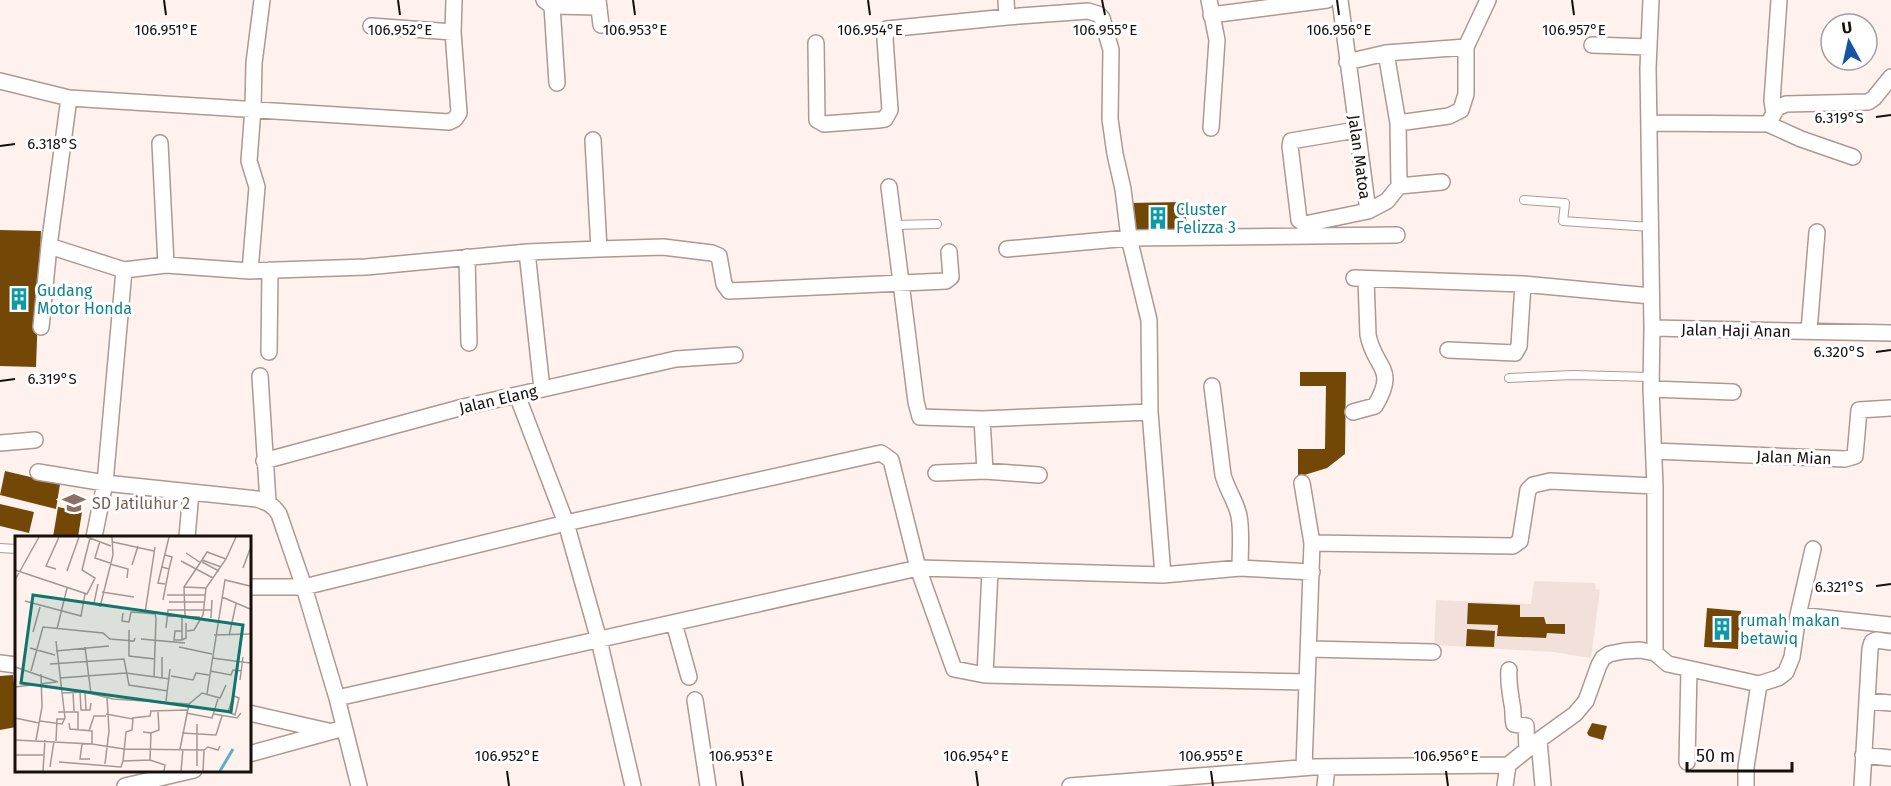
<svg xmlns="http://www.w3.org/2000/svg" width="1891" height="786" viewBox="0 0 1891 786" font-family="'Fira Sans',sans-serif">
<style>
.built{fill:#f2e0da}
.building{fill:#734807}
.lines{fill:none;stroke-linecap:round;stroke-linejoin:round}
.lane-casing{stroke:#ac9992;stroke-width:10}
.street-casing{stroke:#ac9992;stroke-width:18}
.lane{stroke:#fff;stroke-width:8}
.street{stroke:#fff;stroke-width:15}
.ticks{fill:none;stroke:#16100d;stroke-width:2}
.labels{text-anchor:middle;stroke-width:6;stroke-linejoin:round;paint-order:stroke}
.street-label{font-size:16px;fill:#16100d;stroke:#fff}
.culture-label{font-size:16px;fill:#0d838f;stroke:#fff;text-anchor:start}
.education-label{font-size:16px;fill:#785e54;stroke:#fff;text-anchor:start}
.inset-river{fill:none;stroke:#5bafcd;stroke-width:3}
.inset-road{fill:none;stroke:#a29894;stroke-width:1.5}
.view{fill:#0f766e;fill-opacity:0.15;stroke:#0f766e;stroke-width:3}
.inset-edge{fill:none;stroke:#16100d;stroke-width:3}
.ticks-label{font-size:15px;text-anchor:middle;fill:#16100d;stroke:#fff;stroke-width:6;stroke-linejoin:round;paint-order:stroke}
</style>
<rect width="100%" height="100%" fill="#fff2ee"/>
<path class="built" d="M1534,581L1595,583L1596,589L1600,590L1591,658L1553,652L1434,645L1436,600L1531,604Z"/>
<path class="building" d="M1183,202L1189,234L1130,236L1129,203Z
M0,230L41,231L36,367L0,366Z
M1300,372H1346L1345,454L1327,468L1298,477V449H1325L1326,386H1300Z
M5,471L60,484L56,509L0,495Z
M0,504L34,512L29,533L0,526Z
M58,507L82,512L78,537H53Z
M1468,603L1520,605V617H1544L1546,624H1565V634L1547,633L1546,638L1497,636L1498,625L1467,624Z
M1707,608L1741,611L1738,649L1704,647Z
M1467,629L1495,631L1494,647L1466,646Z
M13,675L16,699V727L0,730V676Z
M1592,723L1607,726L1603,740L1589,736L1587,733Z"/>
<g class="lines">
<g class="lane-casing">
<path id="lane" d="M1524,200L1565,203L1563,221L1650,227
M894,225L937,224
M1509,378L1573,375L1651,377
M0,548L16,549"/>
</g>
<g class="street-casing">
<path id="street" d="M544,0L552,6L599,7
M598,0L601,25
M1006,0L1007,17L1088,11L1098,14L1102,18L1111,50L1110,119L1115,154L1123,189L1129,238L1149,320L1150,412L1163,575
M1209,0L1217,40L1211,128
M1340,0L1368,211
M1651,0L1648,68L1652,328L1651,389L1655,486V653
M552,6L557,83
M1211,15L1327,0
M371,26L453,32
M816,43L817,120L824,124L878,120L885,119L890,110L885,39L887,29L1007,17
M1592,45L1649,47
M1347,62L1386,53L1466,47
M0,81L69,98L449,122L455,119L459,113L453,32L454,0
M1774,113L1772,101L1779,0
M1398,123L1449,116L1461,110L1466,94V47L1488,0
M1649,123L1768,124L1801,139L1853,157
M1768,124L1777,108L1786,104L1868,102L1874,98L1891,77
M1356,130L1291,141L1290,146L1299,220L1305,224L1368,211L1387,201L1399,186L1398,123L1386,53
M593,140L599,249
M160,143L166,265
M1399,186L1442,182
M889,187L916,402L920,417L982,419L1150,412
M49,246L124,270
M1007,249L1129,238L1397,235
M527,252L542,389
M467,257L469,343
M250,271L257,187L249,161L253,108L254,63L262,0
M1354,278L1523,284L1651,296
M41,327L49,246L69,98
M1652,328L1891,333
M1809,331L1817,232
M1448,350L1515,353L1519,346L1523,284
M269,352L270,270
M260,376L268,502
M1212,386L1223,475C1227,490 1236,501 1239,516C1242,532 1240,552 1240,568
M1651,389L1733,392
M517,395L566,523L599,640L633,786
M1353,412L1375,406C1398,367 1375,370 1368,335L1366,279
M982,419L985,471
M0,443L35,440
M1654,451L1845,459L1855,456L1859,410L1891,408
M264,461L463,407L676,359L735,355
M38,472L105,483L257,499C267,502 273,505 279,514L304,587L337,698L359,786
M936,473L985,471L1039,475
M1302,483L1312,543L1304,768
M94,537L105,483L124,270L166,265L250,271L366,267L527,252L599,249L663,247L712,253L719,256L724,284L729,291L946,281L951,277L949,252
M187,537L191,492
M1312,543L1513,546L1520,541L1528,490L1533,485L1550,481L1655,486
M249,587H304L566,523L881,453L891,460L918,568L954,669L985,675L1307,682
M1798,615L1891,625
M674,623L689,677
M1310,649L1433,652
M0,663L16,665
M1509,670C1508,682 1510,692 1512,704C1514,711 1512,717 1514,724L1526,726L1527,750
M985,675L990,571
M337,698L918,568L1163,575L1240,568L1312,572
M695,700L708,786
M1867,701L1891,703
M249,713L328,731
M1539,740L1543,786
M249,754L344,728
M1863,755L1891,758
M1687,762L1689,669
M125,786L194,770
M1070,786L1313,767L1508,765L1539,740L1575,714L1586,701L1599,665L1603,658L1609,654L1624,651L1640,650L1655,653L1668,664L1759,684L1778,678L1786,672L1792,657L1798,615L1813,549
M1325,786L1327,767
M1505,786L1508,765
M1746,786V767L1759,684
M1862,786L1870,649L1872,642L1876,640L1891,642"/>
</g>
<use href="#lane" class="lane"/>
<use href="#street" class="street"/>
</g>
<path class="ticks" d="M164,0L166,15M398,0L400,15M633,0L635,15M868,0L870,15M1102,0L1105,15M1337,0L1339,15M1572,0L1574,15M1876,117L1891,115M0,146L15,144M1876,352L1891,350M0,381L15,379M1876,586L1891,584M507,771L509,786M741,771L743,786M976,771L978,786M1211,771L1213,786M1446,771L1448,786"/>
<defs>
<g id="building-bare" transform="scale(1.8)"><path d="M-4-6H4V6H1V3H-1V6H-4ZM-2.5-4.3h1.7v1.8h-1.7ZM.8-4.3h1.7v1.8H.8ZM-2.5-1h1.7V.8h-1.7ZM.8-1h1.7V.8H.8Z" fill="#0f9aa8" stroke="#fff" stroke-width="2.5" paint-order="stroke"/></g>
<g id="school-bare" transform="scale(1.8)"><path d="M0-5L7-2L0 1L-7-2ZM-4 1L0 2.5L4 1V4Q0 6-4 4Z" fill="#8d6e63" stroke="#fff" stroke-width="2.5" paint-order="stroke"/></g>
</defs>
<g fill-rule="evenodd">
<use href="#building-bare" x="1158" y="218"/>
<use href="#building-bare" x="19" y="299"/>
<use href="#school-bare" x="74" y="503"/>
<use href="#building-bare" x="1722" y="629"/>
</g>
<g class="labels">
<g class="street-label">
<text transform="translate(1360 157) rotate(82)" y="6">Jalan Matoa</text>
<text transform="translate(1736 330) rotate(1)" y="6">Jalan Haji Anan</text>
<text transform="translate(498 399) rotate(-13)" y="6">Jalan Elang</text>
<text transform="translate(1794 457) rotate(2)" y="6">Jalan Mian</text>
</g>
<g class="culture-label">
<text x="1176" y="215">Cluster<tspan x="1176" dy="18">Felizza 3</tspan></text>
<text x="37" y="296">Gudang<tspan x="37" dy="18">Motor Honda</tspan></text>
<text x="1740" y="626">rumah makan<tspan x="1740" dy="18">betawiq</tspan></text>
</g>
<g class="education-label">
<text x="92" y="509">SD Jatiluhur 2</text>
</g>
</g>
<g transform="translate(15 536)">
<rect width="236" height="236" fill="#fff2ee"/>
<path class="inset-river" d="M205,235L218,213"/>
<path class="inset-road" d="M72,1L96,10M85,5L80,22L95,27M98,6L139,15M171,17L186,27M150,19L157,21L154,33M187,24L192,16L211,23M166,25L198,42M187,26L204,35M95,28L113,33L112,42M117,29L123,10M147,31L154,33L148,64M228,32L235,13M41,33L31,30L44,1M0,34L72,58L80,42L67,34L75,2M52,35L64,1M0,44L24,1M83,48L79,67L85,70M150,48L143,47L154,1M169,51L191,52M87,56L119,61M152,59H190M207,61L235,73M10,65L66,80L70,58M154,66H189M85,71L98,19L97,1M108,77L107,85L114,86L116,76L130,77M153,80L185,81M170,80L169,51L187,24L206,31M196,82L197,64M151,92L153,74H196M42,93L52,52M114,94V120L140,123M167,95H160L159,104H167M172,95L179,94L188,79L191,52L211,23L221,1M18,96L25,71M199,99L235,98M214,100L221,68M126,103L170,107M167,104V80M167,104L171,102V87M70,111L76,158M164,111L197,118M15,112L40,119M41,115L94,110M147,121V142M197,122L235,127M35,128L109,123L114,149L153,155M0,131L43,146M16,135L28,91L88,97L95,103L119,105L120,102M195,135L216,139L218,134L227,135M156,140L178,144L181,137L194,139M139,141L141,82L140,78L130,77L140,11M45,142L111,137L155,143M225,144L228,121M0,151L41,146M58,156L59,175M65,156L66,174H75L76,167M70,156L71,174M47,157L70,156L98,163L174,168L187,157L205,162L211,149M192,158L210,44L235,50M219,160L224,162L220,179L213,176L219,158M151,165L155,133M43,176H63V194M171,177L197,182L203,163M91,178L118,183L117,194L111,196L108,225M199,178L222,182L226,177M0,182L24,187M117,182L135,180L136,175L172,174M25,185L47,188L50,182L41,105M54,187L55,193L77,195V208M74,195L79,180H91M128,196L136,197L135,224M136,197L144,194L143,176M167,197L201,199L207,180M0,204L77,208L109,213L189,214L193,211L203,214L205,210M21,204L27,171L26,138M41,205L42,183H49M67,208L65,223H75M165,213L174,168M0,219H28M44,226L106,231L108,225L135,224L150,229L149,235M90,228L94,195L92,161M182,230V188M35,231L39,205M28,235L30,204M166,235L168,213M188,235L189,214"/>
<path class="view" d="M18,59L228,89L216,176L6,147Z"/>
<rect width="236" height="236" class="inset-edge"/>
</g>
<g class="ticks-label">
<text x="166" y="35">106.951°E</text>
<text x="400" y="35">106.952°E</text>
<text x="635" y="35">106.953°E</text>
<text x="870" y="35">106.954°E</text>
<text x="1105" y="35">106.955°E</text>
<text x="1339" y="35">106.956°E</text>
<text x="1574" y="35">106.957°E</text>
<text x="1839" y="123">6.319°S</text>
<text x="52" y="149">6.318°S</text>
<text x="1839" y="357">6.320°S</text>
<text x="52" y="384">6.319°S</text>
<text x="1839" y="592">6.321°S</text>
<text x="507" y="761">106.952°E</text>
<text x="741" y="761">106.953°E</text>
<text x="976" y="761">106.954°E</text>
<text x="1211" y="761">106.955°E</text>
<text x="1446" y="761">106.956°E</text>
</g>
<g transform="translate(1849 42) rotate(352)"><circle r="28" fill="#ffffff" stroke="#a29f9e" stroke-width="1.5"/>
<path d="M0-4.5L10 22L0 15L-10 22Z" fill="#1753a4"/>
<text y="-9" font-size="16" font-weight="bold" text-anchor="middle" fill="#16100d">U</text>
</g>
<path d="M1687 762v9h105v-9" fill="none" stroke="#16100d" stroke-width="3"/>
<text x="1696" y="762" font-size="18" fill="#16100d" stroke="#ffffff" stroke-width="4.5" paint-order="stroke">50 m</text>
</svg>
